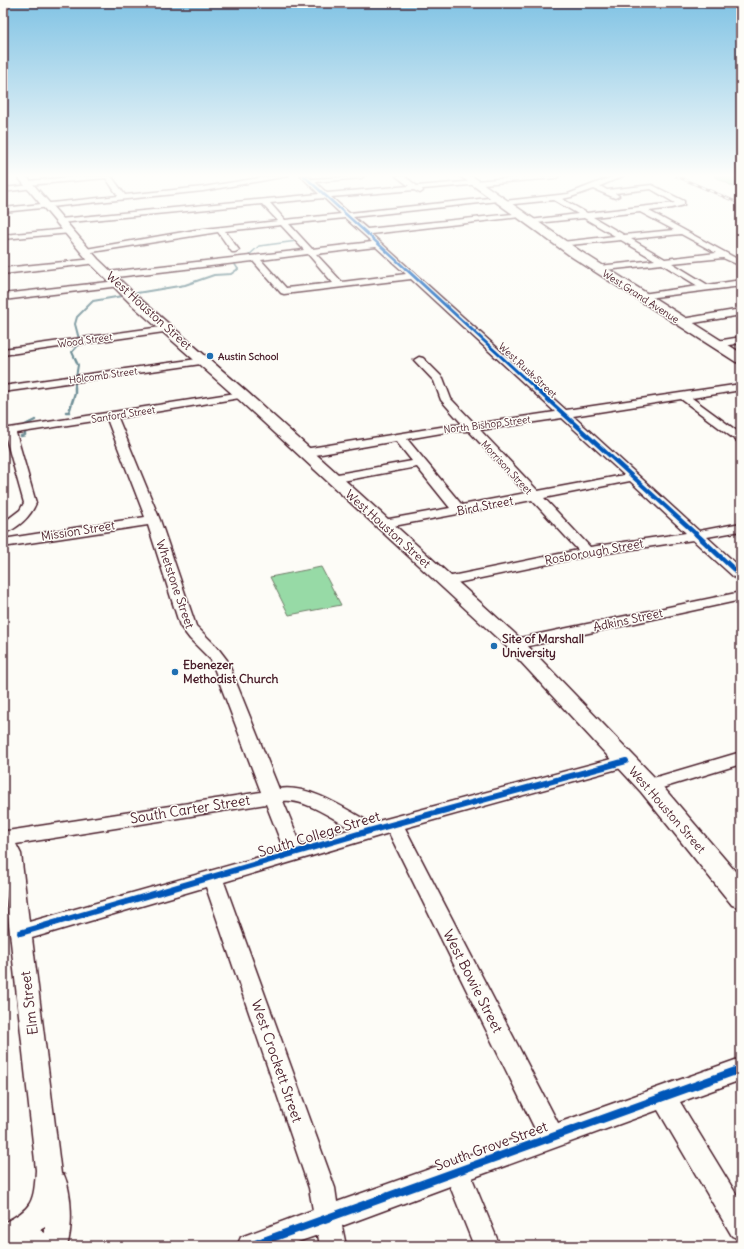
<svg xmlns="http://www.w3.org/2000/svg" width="744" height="1249" viewBox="0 0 744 1249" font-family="Delius,sans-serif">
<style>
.green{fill:#97daa6;stroke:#707c68}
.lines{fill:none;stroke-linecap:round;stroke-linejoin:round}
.stream-far2{stroke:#6f8f97;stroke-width:1.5}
.stream-far1{stroke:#6f8f97;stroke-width:2}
.stream{stroke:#6f8f97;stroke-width:2.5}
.minor-casing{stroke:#4a1f2b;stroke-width:3}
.major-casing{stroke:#4a1f2b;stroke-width:3}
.highway-casing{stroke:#4a1f2b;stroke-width:3}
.minor{fill:#fdfcf7;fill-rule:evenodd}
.major{fill:#fdfcf7;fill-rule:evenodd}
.highway{fill:#fdfcf7;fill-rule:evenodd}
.rail-casing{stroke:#4a1f2b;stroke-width:2.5}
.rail{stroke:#fdfcf7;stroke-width:1.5;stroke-dasharray:4.5;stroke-linecap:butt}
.cycleway-far5-casing{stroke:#fdfcf7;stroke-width:4}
.cycleway-far4-casing{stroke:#fdfcf7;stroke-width:4.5}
.cycleway-far3-casing{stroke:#fdfcf7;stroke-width:6}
.cycleway-far2-casing{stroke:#fdfcf7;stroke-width:8}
.cycleway-far1-casing{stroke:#fdfcf7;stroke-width:9}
.cycleway-casing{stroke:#fdfcf7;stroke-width:10}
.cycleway-far5{stroke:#0057b8;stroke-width:2.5}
.cycleway-far4{stroke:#0057b8;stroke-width:3}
.cycleway-far3{stroke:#0057b8;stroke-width:4}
.cycleway-far2{stroke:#0057b8;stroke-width:5}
.cycleway-far1{stroke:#0057b8;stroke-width:6}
.cycleway{stroke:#0057b8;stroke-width:8}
.poi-dot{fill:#1f6fb2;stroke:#fdfcf7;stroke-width:1.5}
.labels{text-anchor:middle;stroke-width:3;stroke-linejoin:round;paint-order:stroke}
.far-street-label{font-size:10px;fill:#4a1f2b;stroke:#fdfcf7}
.far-poi-label{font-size:10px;font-weight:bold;fill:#4a1f2b;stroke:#fdfcf7;text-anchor:start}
.street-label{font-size:12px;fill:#4a1f2b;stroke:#fdfcf7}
.poi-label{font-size:12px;font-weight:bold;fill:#4a1f2b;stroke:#fdfcf7;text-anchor:start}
.near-street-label{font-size:14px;fill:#4a1f2b;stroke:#fdfcf7}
</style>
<rect width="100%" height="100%" fill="#fdfcf7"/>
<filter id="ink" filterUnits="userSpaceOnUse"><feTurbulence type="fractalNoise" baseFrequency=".025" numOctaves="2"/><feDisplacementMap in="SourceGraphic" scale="8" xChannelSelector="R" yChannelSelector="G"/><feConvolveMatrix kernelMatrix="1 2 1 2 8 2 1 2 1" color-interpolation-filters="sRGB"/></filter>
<g filter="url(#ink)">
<path class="green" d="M714,176H741V191Z
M321,567L341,605L289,615L270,577Z"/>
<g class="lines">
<path class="stream-far2" d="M289,222L303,240
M247,257L259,246L297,241
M236,262L234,263L238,269L237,270"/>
<path class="stream-far1" d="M137,293L185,285L214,275L231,274L238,269
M79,339L75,324L77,317L93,301L122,296
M76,377L78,365L72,352L81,342
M75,381V388"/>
<path class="stream" d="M66,412H69L75,393V387
M25,425L35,420
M21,436L25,435V433"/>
<g class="minor-casing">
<path id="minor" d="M81,176H111L125,195L203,187L272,176H288L203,191L3,212V208L118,196L106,178L28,185L25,183L28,181Z
M301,176H308L311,179L364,176L361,178L315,182L327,193L409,186L396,176H404L417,186L531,176H559L556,178L422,189L423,191L420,193L414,190L331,197L349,213L498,197L502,199L498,201L353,217L367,229L523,213V217H520L371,234L566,410L741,384V390L692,398L741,434V442L737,441L681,399L573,416L699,531L741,523V531L707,537L741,568V580L736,579L693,540L587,556L447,585L442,584L440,581L442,578L578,550L532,500L383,528L378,527L376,524L378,521L450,508L417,467L332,483L326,479L332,475L412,461L396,441L304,457L298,453L304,449L453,425H463L441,400L434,381L414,360L419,357L423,358L443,378L451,399L475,424L555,412L411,279L284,294L281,293L253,261L108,278L104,275L108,272L304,250L281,225L225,231L239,250L235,252H232L218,232L86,253L82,251L86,249L195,230L278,221L262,204L60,223L56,221L60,219L319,194ZM324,198L341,214L285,220L270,203ZM345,218L372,242L312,249L289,224ZM376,247L406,274L342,282L316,254ZM308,254L333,283L286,288L261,260ZM562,418L624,475L538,491L480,430ZM453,431H469L526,493L462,505L407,439ZM630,481L686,533L590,547L544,498Z
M614,176H623L600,186L607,190L652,185L684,201V205L672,208L649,211L741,261V266L723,258L672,263L708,285L741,280V286L639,299L638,297L642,294L698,286L662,264L596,271L595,269L599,266L655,260L621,240L559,246V242H562L615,236L584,218L527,224L526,222L530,220L578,214L554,200L504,205L500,203L504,201L568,194ZM594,189L615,198L619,196L615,193L651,189L675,203L587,213L562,199L571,197ZM640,212L674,230L624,235L593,217ZM681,234L716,253L665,259L631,239Z
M31,185L33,186V188L3,192V188Z
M68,229H71V233L3,239V235Z
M94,259H97V263L3,274V268Z
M117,281L120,282V286L3,300V294Z
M741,309V315L682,325L677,322L682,319Z
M168,326L171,327V331L3,355V349Z
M741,337V343L717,347L712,344L717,341Z
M204,358L209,361L208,363L3,392V386Z
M242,392L247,395L246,397L118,418L160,520L196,626L217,647L227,660L279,789C309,784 345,809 371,823L626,755L632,757L635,761L632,765L405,828L558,1123L741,1058V1080L680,1102L741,1202V1240L732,1236L658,1110L472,1178L500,1246H474L450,1186L342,1226L346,1246H320L318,1235L286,1246H237L241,1237L313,1210L309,1188L206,887L32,938L61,1174L64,1175C72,1193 73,1227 67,1246H3V1223C33,1209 34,1201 36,1170L3,869V830L7,831L261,792L211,660L190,639L180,626L148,525L3,547V539L145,517L107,419L16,433L36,503C31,516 17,530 3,533V523L20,510L24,503L5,435H3V429ZM283,801C304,798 334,819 351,829L301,845ZM266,804L284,850L29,922L21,854L16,844ZM389,833L536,1131L337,1202L335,1188L224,882ZM45,1227V1233L40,1230Z
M741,592V600L515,649L510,647L507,644L510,641L515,639Z
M741,752V764L649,792L643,791L640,786L643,781Z"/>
</g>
<g class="major-casing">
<path id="major" d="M17,176H26L98,259L139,298L247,392L522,640L657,780L741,878V908L732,905L641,792L508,648L237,398L131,304L90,263Z"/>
</g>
<g class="highway-casing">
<path id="highway" d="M460,176H472L580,251L741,353V363L736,362L572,257Z"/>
</g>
<use href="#minor" class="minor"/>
<use href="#major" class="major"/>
<use href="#highway" class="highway"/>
<g class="rail-casing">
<path id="rail" d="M676,176L741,204"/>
</g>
<use href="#rail" class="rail"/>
<g class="cycleway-far5-casing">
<path id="cycleway-far5" d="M304,176L407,270"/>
</g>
<g class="cycleway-far4-casing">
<path id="cycleway-far4" d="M406,269L535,388"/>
</g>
<g class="cycleway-far3-casing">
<path id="cycleway-far3" d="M534,387L697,535"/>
</g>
<g class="cycleway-far2-casing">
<path id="cycleway-far2" d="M696,534L741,576"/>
</g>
<g class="cycleway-far1-casing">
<path id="cycleway-far1" d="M20,933L369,831L626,761"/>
</g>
<g class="cycleway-casing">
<path id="cycleway" d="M250,1246L741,1069"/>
</g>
<use href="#cycleway-far5" class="cycleway-far5"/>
<use href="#cycleway-far4" class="cycleway-far4"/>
<use href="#cycleway-far3" class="cycleway-far3"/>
<use href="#cycleway-far2" class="cycleway-far2"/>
<use href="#cycleway-far1" class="cycleway-far1"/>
<use href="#cycleway" class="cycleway"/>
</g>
</g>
<linearGradient id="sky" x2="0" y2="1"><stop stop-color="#81c3e4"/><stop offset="0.5" stop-color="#fefefb"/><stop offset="1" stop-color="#fefefb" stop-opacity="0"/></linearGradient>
<rect width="744" height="351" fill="url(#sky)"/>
<g class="poi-dot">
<circle cx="210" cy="356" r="4"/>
<circle cx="494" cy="646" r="4"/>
<circle cx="175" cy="672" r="4"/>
</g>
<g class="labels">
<g class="far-street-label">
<text transform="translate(641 296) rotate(33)" y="4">West Grand Avenue</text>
<text transform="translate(85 340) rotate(-8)" y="4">Wood Street</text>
<text transform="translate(528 370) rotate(43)" y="4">West Rusk Street</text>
<text transform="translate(103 375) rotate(-8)" y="4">Holcomb Street</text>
<text transform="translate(123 414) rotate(-9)" y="4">Sanford Street</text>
<text transform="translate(487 424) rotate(-7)" y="4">North Bishop Street</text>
<text transform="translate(507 467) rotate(47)" y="4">Morrison Street</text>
</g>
<g class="far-poi-label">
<text x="218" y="360">Austin School</text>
</g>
<g class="street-label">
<text transform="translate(149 311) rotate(42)" y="4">West Houston Street</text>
<text transform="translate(485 506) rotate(-11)" y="4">Bird Street</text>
<text transform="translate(388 529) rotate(42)" y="4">West Houston Street</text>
<text transform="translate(78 531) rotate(-9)" y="4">Mission Street</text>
<text transform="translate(594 552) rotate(-10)" y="4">Rosborough Street</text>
<text transform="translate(175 584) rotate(71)" y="4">Whetstone Street</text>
<text transform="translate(628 620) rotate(-12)" y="4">Adkins Street</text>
<text transform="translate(667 810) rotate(49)" y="4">West Houston Street</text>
</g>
<g class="poi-label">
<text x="502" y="643">Site of Marshall<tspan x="502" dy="14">University</tspan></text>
<text x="183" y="669">Ebenezer<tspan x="183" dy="14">Methodist Church</tspan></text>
</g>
<g class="near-street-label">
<text transform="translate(190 809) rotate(-9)" y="5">South Carter Street</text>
<text transform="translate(319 834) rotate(-17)" y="5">South College Street</text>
<text transform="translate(473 981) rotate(63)" y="5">West Bowie Street</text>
<text transform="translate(29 1003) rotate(-97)" y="5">Elm Street</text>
<text transform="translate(277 1061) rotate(71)" y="5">West Crockett Street</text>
<text transform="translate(491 1146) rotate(-20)" y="5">South Grove Street</text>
</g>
</g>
<rect width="744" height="1249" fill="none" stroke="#fdfcf7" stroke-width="16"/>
<rect x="8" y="8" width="728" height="1233" fill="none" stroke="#4a1f2b" stroke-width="1.5" filter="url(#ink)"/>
</svg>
